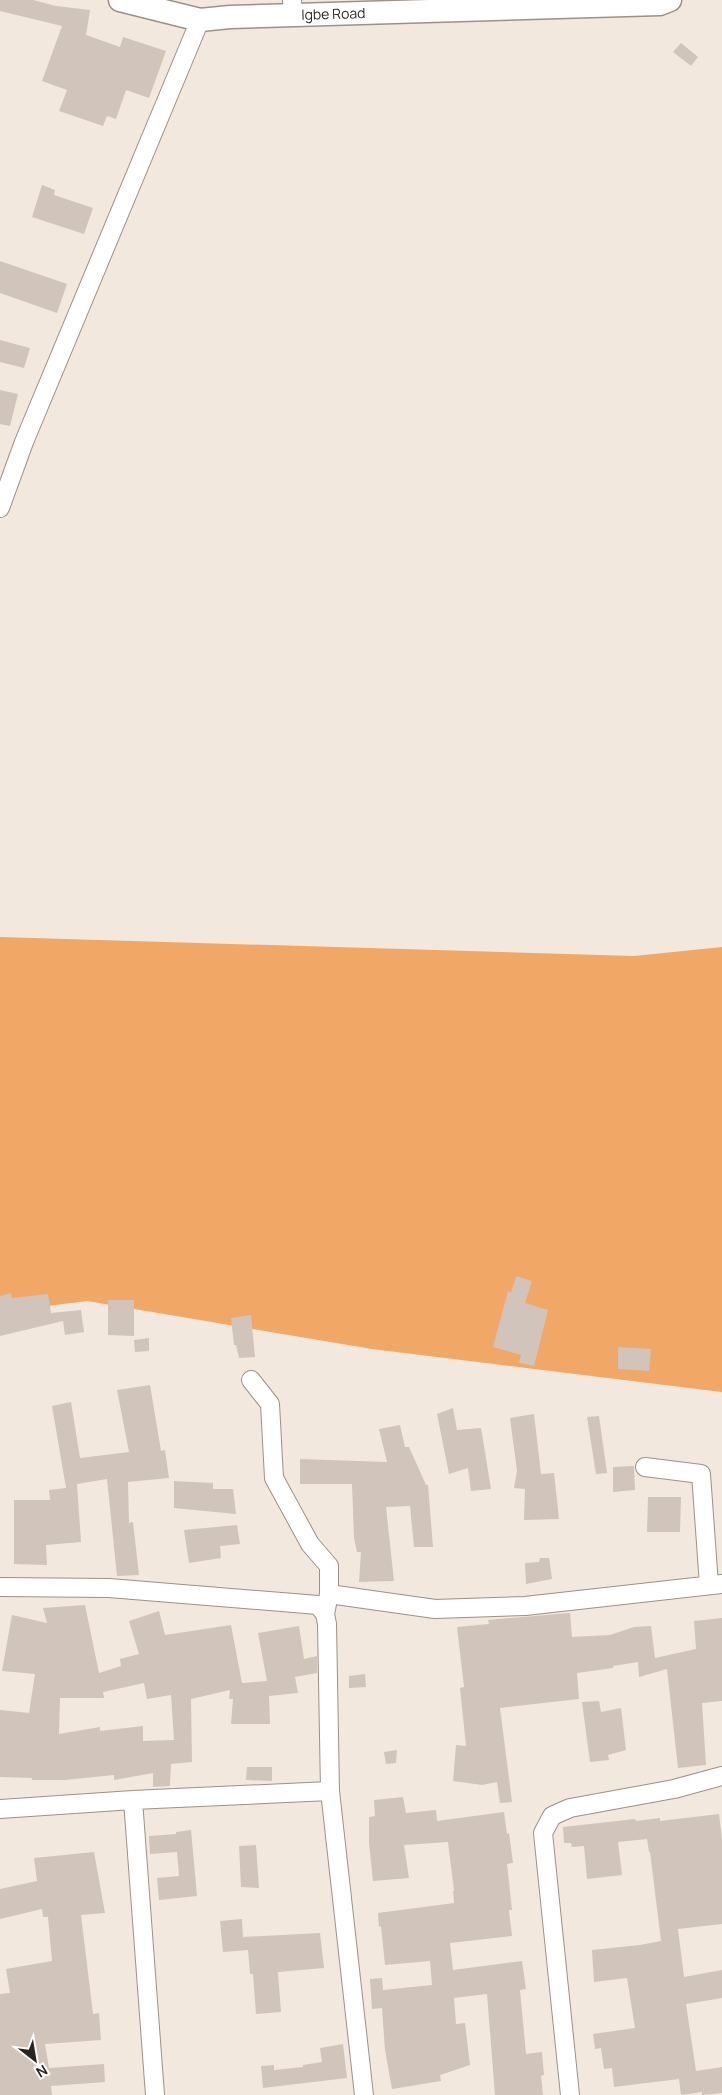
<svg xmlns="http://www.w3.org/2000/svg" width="722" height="2095" viewBox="0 0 722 2095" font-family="Manrope,sans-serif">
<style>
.forest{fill:#f1a866}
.building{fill:#d0c4bb;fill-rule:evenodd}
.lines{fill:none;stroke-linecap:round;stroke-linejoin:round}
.minor-casing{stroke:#9c9188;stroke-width:20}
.tertiary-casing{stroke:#9c9188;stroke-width:25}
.minor{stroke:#fff;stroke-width:18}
.tertiary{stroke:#fff;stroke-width:22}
.labels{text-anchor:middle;stroke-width:4;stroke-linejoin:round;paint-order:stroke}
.street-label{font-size:14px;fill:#292421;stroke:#fff}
</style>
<rect width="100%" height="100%" fill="#f3e8de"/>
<path class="forest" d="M0,937L634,956L722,947V1392L372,1349L87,1301L0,1312Z"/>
<path class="building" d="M0,0H33L56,6L90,10L86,35L120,47L123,37L166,51L149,98L126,90L116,119L107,116L103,126L59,111L67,90L42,81L62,26L0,11Z
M681,43L698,57L691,66L673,52Z
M42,185L55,190L54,195L93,208L84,234L32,217Z
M0,261L67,284L57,313L0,293Z
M0,340L30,348L24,368L0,362Z
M0,390L18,394L10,426L0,424Z
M516,1276L532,1281L525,1303L548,1310L534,1366L519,1363L521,1355L493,1347L508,1291L511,1293Z
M11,1293L12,1298L48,1294L51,1313L81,1310L84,1332L65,1335L63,1321L0,1336V1296Z
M108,1300H134V1336L108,1335Z
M251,1315L255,1357L239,1358L236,1345H234L231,1318Z
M149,1338V1351L135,1352L134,1340Z
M618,1347L651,1349L649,1371L618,1369Z
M150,1385L161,1451L165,1450L169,1478L128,1482L129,1523L133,1522L139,1575L117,1576L107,1479L77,1484L81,1542L46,1545L47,1565L14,1564V1500H50L49,1490L66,1488L52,1406L71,1402L80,1458L129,1452L117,1390Z
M453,1408L457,1430L481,1428L491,1489L471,1491L468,1468L449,1474L437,1414Z
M534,1414L541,1474L554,1473L559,1519L524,1520L525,1489L514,1488L517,1471L510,1418Z
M599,1416L607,1473L596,1474L587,1417Z
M400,1425L405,1447H409L426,1485H428L433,1547H414L410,1506L386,1507L394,1581L359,1582L361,1552H357L354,1538L352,1484H300V1459L387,1462L379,1429Z
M634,1466L635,1490L613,1492V1467Z
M174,1481L213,1483V1489H233L236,1514L174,1508Z
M648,1497H681L680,1532H647Z
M237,1525L240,1544L220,1546L221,1558L189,1563L184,1530Z
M540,1558H549L552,1579L526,1584L525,1563L539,1562Z
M85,1605L99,1673L121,1666L120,1659L139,1654L129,1621L159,1611L165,1635L231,1625L242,1683L267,1681L258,1633L299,1626L304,1659L317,1656V1673L295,1677L298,1693L269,1696L270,1724H231L233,1699H229L230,1690L191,1699L192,1762L171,1764L170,1786L153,1787V1773L114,1780V1775L65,1780H32V1778L0,1777V1710L29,1713L35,1674L2,1671L12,1615L47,1623L43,1608ZM144,1683L147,1699L171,1695L174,1740L143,1741V1726L100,1731V1727L59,1734L60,1698H104L103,1692Z
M570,1613L572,1637L610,1635L634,1627L651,1626L655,1658L696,1649L694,1621L722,1618V1701L702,1703L706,1765L678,1768L667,1669L639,1677L638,1662L613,1666V1668L577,1673L579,1699L500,1708L512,1802L500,1803L497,1782L482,1785L453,1781L456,1745L466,1746L460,1688L464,1687L457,1627L489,1624L488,1620Z
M365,1674L366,1687L349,1688V1676Z
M599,1701L601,1712L621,1708L626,1750L608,1755L609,1760L590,1762L582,1702Z
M397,1750L396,1763L386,1764L384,1752Z
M247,1767H272V1781L246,1780Z
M403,1797L406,1813L436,1810L437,1821L504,1812L507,1834L509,1833L513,1863L507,1864L512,1910H509L512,1936L450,1943L453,1970L522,1961L526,1989L520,1990L526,2054L542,2052L544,2075L541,2076L543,2095H495L487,1994L454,1998L456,2024L465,2023L470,2065L440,2075L441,2081L392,2089L385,2050L382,2008L372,2009L370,1979L382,1978L383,1990L432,1985L430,1961L385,1965L381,1926L379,1927L378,1913L454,1903L453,1891H454L448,1842L404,1845L409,1878L373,1881L369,1843V1817L375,1816L374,1800Z
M719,1814L722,1840V1924L678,1929L684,1977L722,1970V1998L686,2004L696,2071L722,2067V2093L702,2095V2092L681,2095L679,2079L614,2087L612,2068L604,2069L601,2048L595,2049L593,2034L635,2028L627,1978L594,1982L592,1950L640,1945L661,1941L650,1852H649L647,1839L618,1842L622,1875L587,1879L584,1846L572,1847L571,1843H564L563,1827L635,1819L636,1821L660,1818V1821Z
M191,1830L197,1896L159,1900L157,1878L179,1876L177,1852L150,1854L149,1836L176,1834V1832Z
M256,1845L259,1888L241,1887L239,1846Z
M94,1852L105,1913L81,1915L93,2014L99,2013L101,2040L45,2044L49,2068L104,2064L105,2082L51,2086L52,2095H0V1994L10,1993L6,1969L52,1961L48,1917H43L42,1909L0,1919V1889L37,1881L34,1858Z
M242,1919L243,1937L320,1933L324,1968L278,1972L281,2012L256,2014L253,1974H250L248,1950L223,1952L220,1921Z
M343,2044L347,2078L263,2088L261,2066L274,2065V2070L303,2067V2065L322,2062L320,2048Z"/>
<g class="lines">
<g class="minor-casing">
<path id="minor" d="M292,0L293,15
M0,508L24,442L200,20
M251,1380L270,1404L274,1478L310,1544L329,1566V1594
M645,1467L701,1474L709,1585
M0,1587L109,1588L318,1605L325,1614L329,1594L435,1609L525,1606L722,1584
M325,1614L327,1624L330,1791L364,2095
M133,1800L155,2095
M0,1809L133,1800L330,1791
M570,2095L543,1833L552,1816L570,1808L674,1789L722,1776"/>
</g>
<g class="tertiary-casing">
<g id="tertiary">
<path id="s1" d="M120,0L200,20L230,17L660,4L670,0"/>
</g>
</g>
<use href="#minor" class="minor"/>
<use href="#tertiary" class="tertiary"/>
</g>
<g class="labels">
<g class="street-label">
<text dy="5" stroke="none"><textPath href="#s1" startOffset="216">Igbe Road</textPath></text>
</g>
</g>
<g transform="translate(35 2060) rotate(149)" stroke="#ffffff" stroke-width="4" paint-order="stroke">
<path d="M0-4L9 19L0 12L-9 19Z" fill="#292421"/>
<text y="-8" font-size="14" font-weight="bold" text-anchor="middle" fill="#292421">N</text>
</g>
</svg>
